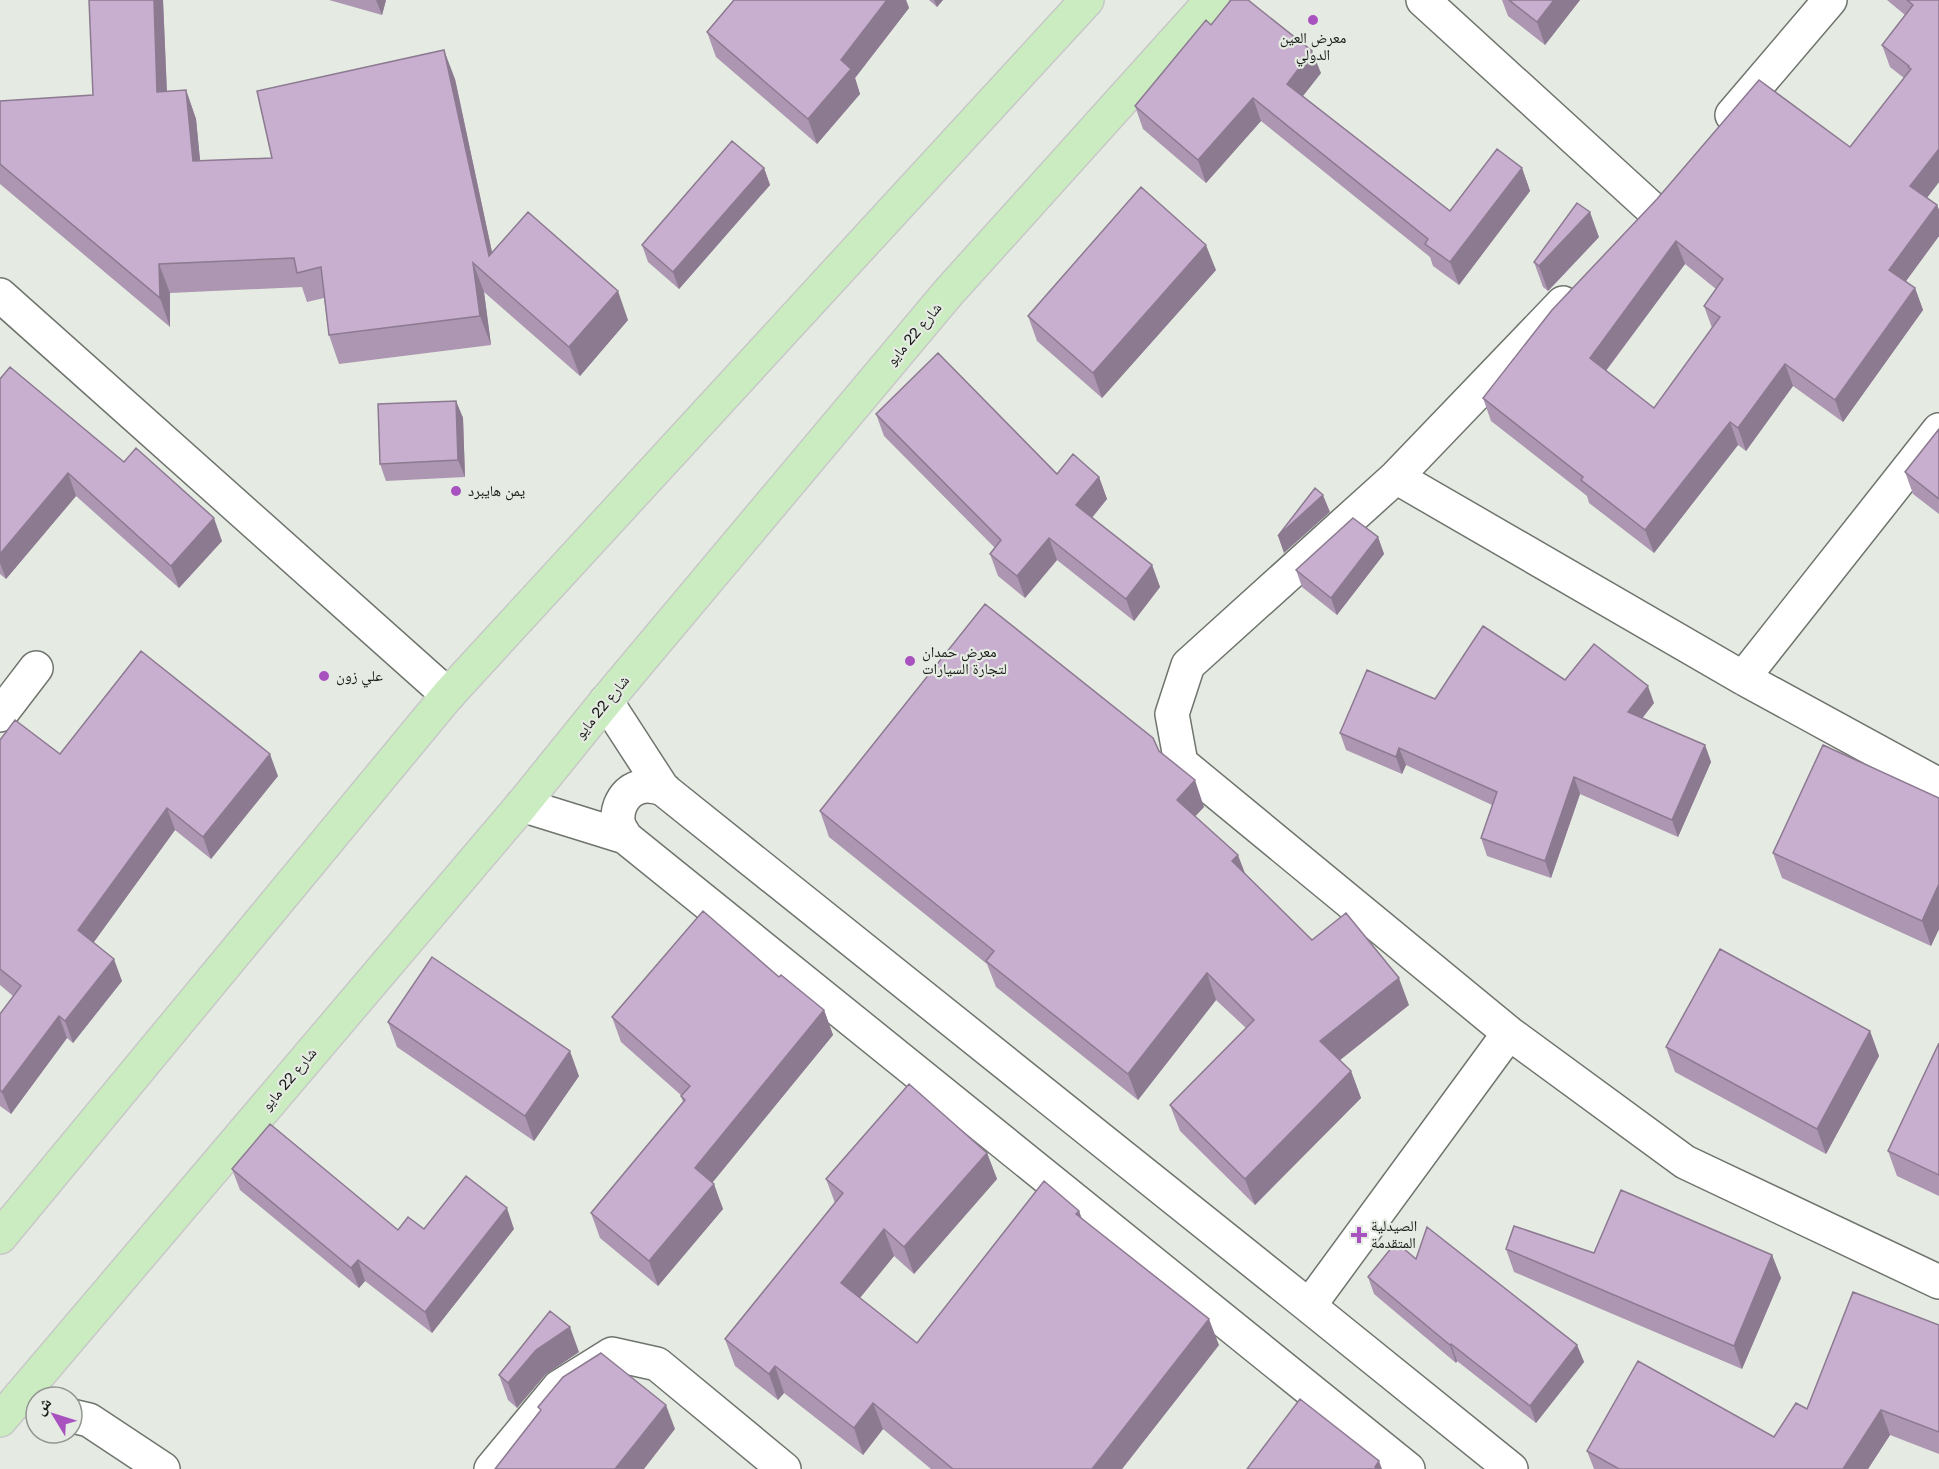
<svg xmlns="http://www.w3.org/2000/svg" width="1939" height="1469" viewBox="0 0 1939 1469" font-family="'Golos Text','Noto Naskh Arabic',sans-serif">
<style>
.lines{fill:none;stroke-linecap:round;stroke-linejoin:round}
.minor-casing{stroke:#6f756d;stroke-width:36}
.major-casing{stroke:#c7c8c7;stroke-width:36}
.minor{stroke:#fff;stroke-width:33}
.major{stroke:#cbecc0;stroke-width:33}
.wall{fill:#ac96b2;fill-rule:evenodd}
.shaded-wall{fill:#8c7a91}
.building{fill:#c8aecf;stroke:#8c7a91;stroke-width:1.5;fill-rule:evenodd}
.poi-dot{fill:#a852c0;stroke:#e5ebe2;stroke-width:2}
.labels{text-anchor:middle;stroke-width:4.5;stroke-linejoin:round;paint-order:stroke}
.poi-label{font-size:15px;fill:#171a17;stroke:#e5ebe2;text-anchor:start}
.street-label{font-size:15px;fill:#171a17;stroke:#e5ebe2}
</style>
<rect width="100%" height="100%" fill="#e5ebe2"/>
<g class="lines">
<g class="minor-casing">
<path id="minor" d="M1423,0L1652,209
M1732,115L1830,0
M0,295L448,695
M1563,303L1396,477L1188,665L1172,714L1181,763L1509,1033L1685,1162L1939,1282
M1396,477L1743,678L1939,785
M1743,678L1939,430
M606,701L663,789L1309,1306L1511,1469
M0,715L36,668
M522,805L625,837L1408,1469
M626,838C624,834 620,829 619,825C617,820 618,811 620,806C628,786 646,782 665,790
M1309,1306L1509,1033
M72,1416L89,1420L163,1469
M491,1469L559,1387L612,1354L657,1364L784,1469"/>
</g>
<g class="major-casing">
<path id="major" d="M0,1237L448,695L1087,0
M0,1420L522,805L606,701L948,293L1212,0"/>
</g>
<use href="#minor" class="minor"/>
<use href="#major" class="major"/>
</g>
<path class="wall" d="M163,0L167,91L186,90L196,119L200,161L272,158L455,79L492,252L628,320L580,376L484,292L491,345L339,364L329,335L324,298L307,302L302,287L170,293V327L0,184V101L93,95Z
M329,0H386L382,15Z
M734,0H906L909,8L855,78L860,94L817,144L716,57L707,32Z
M929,0H943L937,7Z
M1502,0H1580L1545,45L1508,16Z
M1887,0H1939V182L1927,198L1937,205L1939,210V236L1906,281L1915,288L1923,310L1843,422L1793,386L1746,451L1738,445L1654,553L1589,503L1587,496L1491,421L1483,398L1552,310L1850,147L1904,78L1890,67L1882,45L1905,15ZM1685,264L1716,289L1704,306L1712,328L1654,408L1606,371Z
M1211,25L1321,73L1303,96L1450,211L1522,168L1530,191L1459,285L1433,266L1430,257L1261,121L1206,183L1143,129L1135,106Z
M764,168L770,185L679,289L648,262L642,245Z
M1599,237L1548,291L1543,287L1534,262Z
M1216,270L1102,398L1037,341L1028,316Z
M0,379L124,462L222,541L179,588L76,496L6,579L0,574Z
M456,401L463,418L465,477L386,481L380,464Z
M876,414L1057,474L1099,477L1107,499L1092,518L1152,565L1160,587L1134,621L1057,560L1025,598L998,576L990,554L995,548L884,436Z
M1939,429V514L1913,494L1905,472Z
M1378,537L1384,554L1337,615L1302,587L1296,570Z
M1435,699L1654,703L1642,718L1705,745L1711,762L1678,837L1580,794L1551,878L1487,856L1481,838L1492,805L1406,765L1402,774L1346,750L1340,733Z
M0,740L60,754L278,776L211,859L175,830L93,943L122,981L73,1043L67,1038L11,1114L0,1106V1014L13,996L0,985Z
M1159,751L1204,807L1195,816L1245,874L1312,940L1409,1005L1340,1060L1351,1071L1361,1098L1255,1205L1180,1131L1170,1105L1246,1028L1216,1000L1138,1100L996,987L987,964L829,837L820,811Z
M1939,798V929L1931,946L1782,878L1773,853Z
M779,977L824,1010L833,1035L712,1182L723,1209L658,1286L600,1238L591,1213L683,1102L681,1096H682L621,1042L612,1017Z
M388,1022L579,1076L534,1141L397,1047Z
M1870,1031L1879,1056L1826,1154L1675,1072L1666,1047Z
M1939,1043V1196L1897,1176L1888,1151Z
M987,1153L997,1179L914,1274L894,1256L860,1298L917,1343L1079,1211L1082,1219L1219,1345L1122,1469H931L883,1429L863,1455L784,1393L778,1400L735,1366L725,1339L835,1203L826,1179Z
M232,1169L398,1230L514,1229L432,1333L365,1281L359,1288L240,1190Z
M1506,1249L1594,1253L1772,1255L1781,1278L1742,1369L1514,1272Z
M1416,1259L1577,1345L1584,1362L1536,1423L1457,1361L1456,1363L1374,1294L1368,1277Z
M1939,1325V1454L1890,1435L1868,1469H1594L1587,1451L1774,1437L1807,1409Z
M579,1352L545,1375L517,1408L508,1400L499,1375Z"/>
<path class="shaded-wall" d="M154,0H163L168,121L157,92Z
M376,0H386L382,15Z
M887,0H906L909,8L855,78L860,94L817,144L808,119L841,60Z
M934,0H943L937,7Z
M1554,0H1580L1545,45L1537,22Z
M444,50L455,79L499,285L489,256Z
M1312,51L1321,73L1295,106L1287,84Z
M186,90L196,119L203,190L193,161Z
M1253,98L1261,121L1206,183L1198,160Z
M1939,149V182L1919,208L1910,186Z
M764,168L770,185L679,289L673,272Z
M1522,168L1530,191L1459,285L1450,262Z
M1937,205L1939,210V236L1898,292L1889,270Z
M1590,212L1599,237L1548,291L1539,266Z
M1676,241L1685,264L1598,381L1590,358Z
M1206,245L1216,270L1102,398L1093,373Z
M473,263L484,292L491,345L480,316Z
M159,264L170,293V327L160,298Z
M1915,288L1923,310L1843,422L1835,400Z
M618,291L628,320L580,376L569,347Z
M1785,364L1793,386L1746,451L1738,428Z
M456,401L463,418L465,477L458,460Z
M1730,422L1738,445L1654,553L1645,530Z
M68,473L76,496L6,579L0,563V554Z
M1099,477L1107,499L1084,527L1076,505Z
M1323,495L1330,512L1284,553L1278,536Z
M214,518L222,541L179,588L171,566Z
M1378,537L1384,554L1337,615L1331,598Z
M1049,538L1057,560L1025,598L1017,576Z
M1152,565L1160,587L1134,621L1126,599Z
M1648,686L1654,703L1634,729L1628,712Z
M1705,745L1711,762L1678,837L1672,820Z
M1399,748L1406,765L1402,774L1396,757Z
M270,754L278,776L211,859L203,837Z
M1574,777L1580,794L1551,878L1545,861Z
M1195,780L1204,807L1186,826L1177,800Z
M167,808L175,830L86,953L78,930Z
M1238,855L1248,881L1232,861Z
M1939,884V929L1931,946L1922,921Z
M114,959L122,981L73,1043L65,1021Z
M1207,973L1216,1000L1138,1100L1128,1074Z
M1399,978L1409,1005L1330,1068L1320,1041Z
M824,1010L833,1035L704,1193L695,1168Z
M59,1016L67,1038L11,1114L2,1092Z
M1870,1031L1879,1056L1826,1154L1817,1129Z
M570,1051L579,1076L534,1141L525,1116Z
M1351,1071L1361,1098L1255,1205L1245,1179Z
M987,1153L997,1179L914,1274L904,1247Z
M714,1184L723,1209L658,1286L649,1261Z
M507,1208L514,1229L432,1333L425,1312Z
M1079,1211L1088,1237L1076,1214Z
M884,1229L894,1256L850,1310L841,1283Z
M1772,1255L1781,1278L1742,1369L1734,1346Z
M358,1260L365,1281L359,1288L351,1268Z
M1209,1319L1219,1345L1122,1469H1092Z
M570,1327L579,1352L545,1375L517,1408L508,1383L536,1350Z
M1451,1344L1457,1361L1456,1363L1450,1345Z
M1577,1345L1584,1362L1536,1423L1530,1406Z
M775,1366L784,1393L778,1400L769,1374Z
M873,1403L883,1429L863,1455L854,1428Z
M666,1405L675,1429L644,1469H615Z
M1881,1410L1890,1435L1868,1469H1843Z
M1379,1461L1382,1469H1376L1375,1467Z"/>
<path class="building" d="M89,0H154L157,92L186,90L193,161L272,158L257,91L444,50L489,256L528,212L618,291L569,347L473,263L480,316L329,335L321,267L297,273L294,258L159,264L160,298L0,164V101L93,95Z
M734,0H887L841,60L851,69L808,119L707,32Z
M1231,0H1248L1312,51L1287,84L1450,211L1497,149L1522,168L1450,262L1425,244L1428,239L1253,98L1198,160L1135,106L1206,20L1211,25Z
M1509,0H1554L1537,22Z
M1907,0H1939V149L1910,186L1937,205L1889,270L1915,288L1835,400L1785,364L1738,428L1730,422L1645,530L1581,480L1583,477L1483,398L1552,310L1657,199L1759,80L1850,147L1911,69L1908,67L1909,66L1882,45L1913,5ZM1676,241L1723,279L1704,306L1720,317L1654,408L1590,358Z
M732,141L764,168L673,272L642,245Z
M1141,187L1206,245L1093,373L1028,316Z
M1577,203L1590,212L1539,266L1534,262Z
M938,353L1057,474L1073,454L1099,477L1076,505L1152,565L1126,599L1049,538L1017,576L990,554L1001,540L876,414Z
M10,367L124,462L136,448L214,518L171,566L68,473L0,554V379Z
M456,401L458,460L380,464L378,404Z
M1939,429V499L1905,472Z
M1315,488L1323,495L1278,536Z
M1353,518L1378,537L1331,598L1296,570Z
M985,604L1153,738L1159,751L1195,780L1177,800L1238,855L1232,861L1312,940L1346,913L1399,978L1320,1041L1351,1071L1245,1179L1170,1105L1254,1020L1207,973L1128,1074L986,961L994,951L820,811Z
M1483,626L1565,680L1594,644L1648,686L1628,712L1705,745L1672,820L1574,777L1545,861L1481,838L1497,792L1399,748L1396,757L1340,733L1367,670L1435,699Z
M141,651L270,754L203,837L167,808L78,930L114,959L65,1021L59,1016L2,1092L0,1090V1014L21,986L0,969V740L15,720L60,754Z
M1823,745L1939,798V884L1922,921L1773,853Z
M703,911L779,977L781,975L824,1010L695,1168L714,1184L649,1261L591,1213L685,1100L681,1096L690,1086L612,1017Z
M1720,949L1870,1031L1817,1129L1666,1047Z
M432,957L570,1051L525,1116L388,1022Z
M1939,1043V1175L1888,1151Z
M909,1084L987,1153L904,1247L884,1229L841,1283L917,1343L1044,1181L1079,1211L1076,1214L1209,1319L1092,1469H953L873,1403L854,1428L775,1366L769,1374L725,1339L843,1193L826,1179Z
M270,1124L398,1230L408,1217L424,1229L466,1176L507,1208L425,1312L358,1260L351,1268L232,1169Z
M1621,1190L1772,1255L1734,1346L1506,1249L1514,1226L1594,1253Z
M1427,1227L1577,1345L1530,1406L1451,1344L1450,1345L1368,1277L1396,1242L1416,1259Z
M1853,1292L1939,1325V1432L1881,1410L1843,1469H1619L1587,1451L1638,1361L1774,1437L1796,1403L1807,1409Z
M550,1311L570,1327L536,1350L508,1383L499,1375Z
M601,1353L666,1405L615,1469H495L541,1410L538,1407L563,1377Z
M1300,1399L1379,1461L1375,1467L1378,1469H1247Z"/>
<g class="poi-dot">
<circle cx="1313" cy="20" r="6"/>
<circle cx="456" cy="491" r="6"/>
<circle cx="910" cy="661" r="6"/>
<circle cx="324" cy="676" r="6"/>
<path d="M1356 1226h6v6h6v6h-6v6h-6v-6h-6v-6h6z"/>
</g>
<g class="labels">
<g class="poi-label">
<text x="1313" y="43" text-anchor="middle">معرض العين<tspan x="1313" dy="17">الدولي</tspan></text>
<text x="468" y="496">يمن هايبرد</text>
<text x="922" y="657">معرض حمدان<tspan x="922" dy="17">لتجارة السيارات</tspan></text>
<text x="336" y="681">علي زون</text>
<text x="1371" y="1231">الصيدلية<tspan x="1371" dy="17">المتقدمة</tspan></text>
</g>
<g class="street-label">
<text transform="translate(914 334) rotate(-50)" y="5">شارع 22 مايو</text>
<text transform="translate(602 707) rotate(-51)" y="5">شارع 22 مايو</text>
<text transform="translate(289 1079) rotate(-50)" y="5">شارع 22 مايو</text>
</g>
</g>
<g transform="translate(54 1415) rotate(308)"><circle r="28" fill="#e5ebe2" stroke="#939791" stroke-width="1.5"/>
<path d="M0-4.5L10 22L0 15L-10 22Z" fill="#a852c0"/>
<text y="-9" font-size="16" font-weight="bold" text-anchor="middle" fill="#171a17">ش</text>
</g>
</svg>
